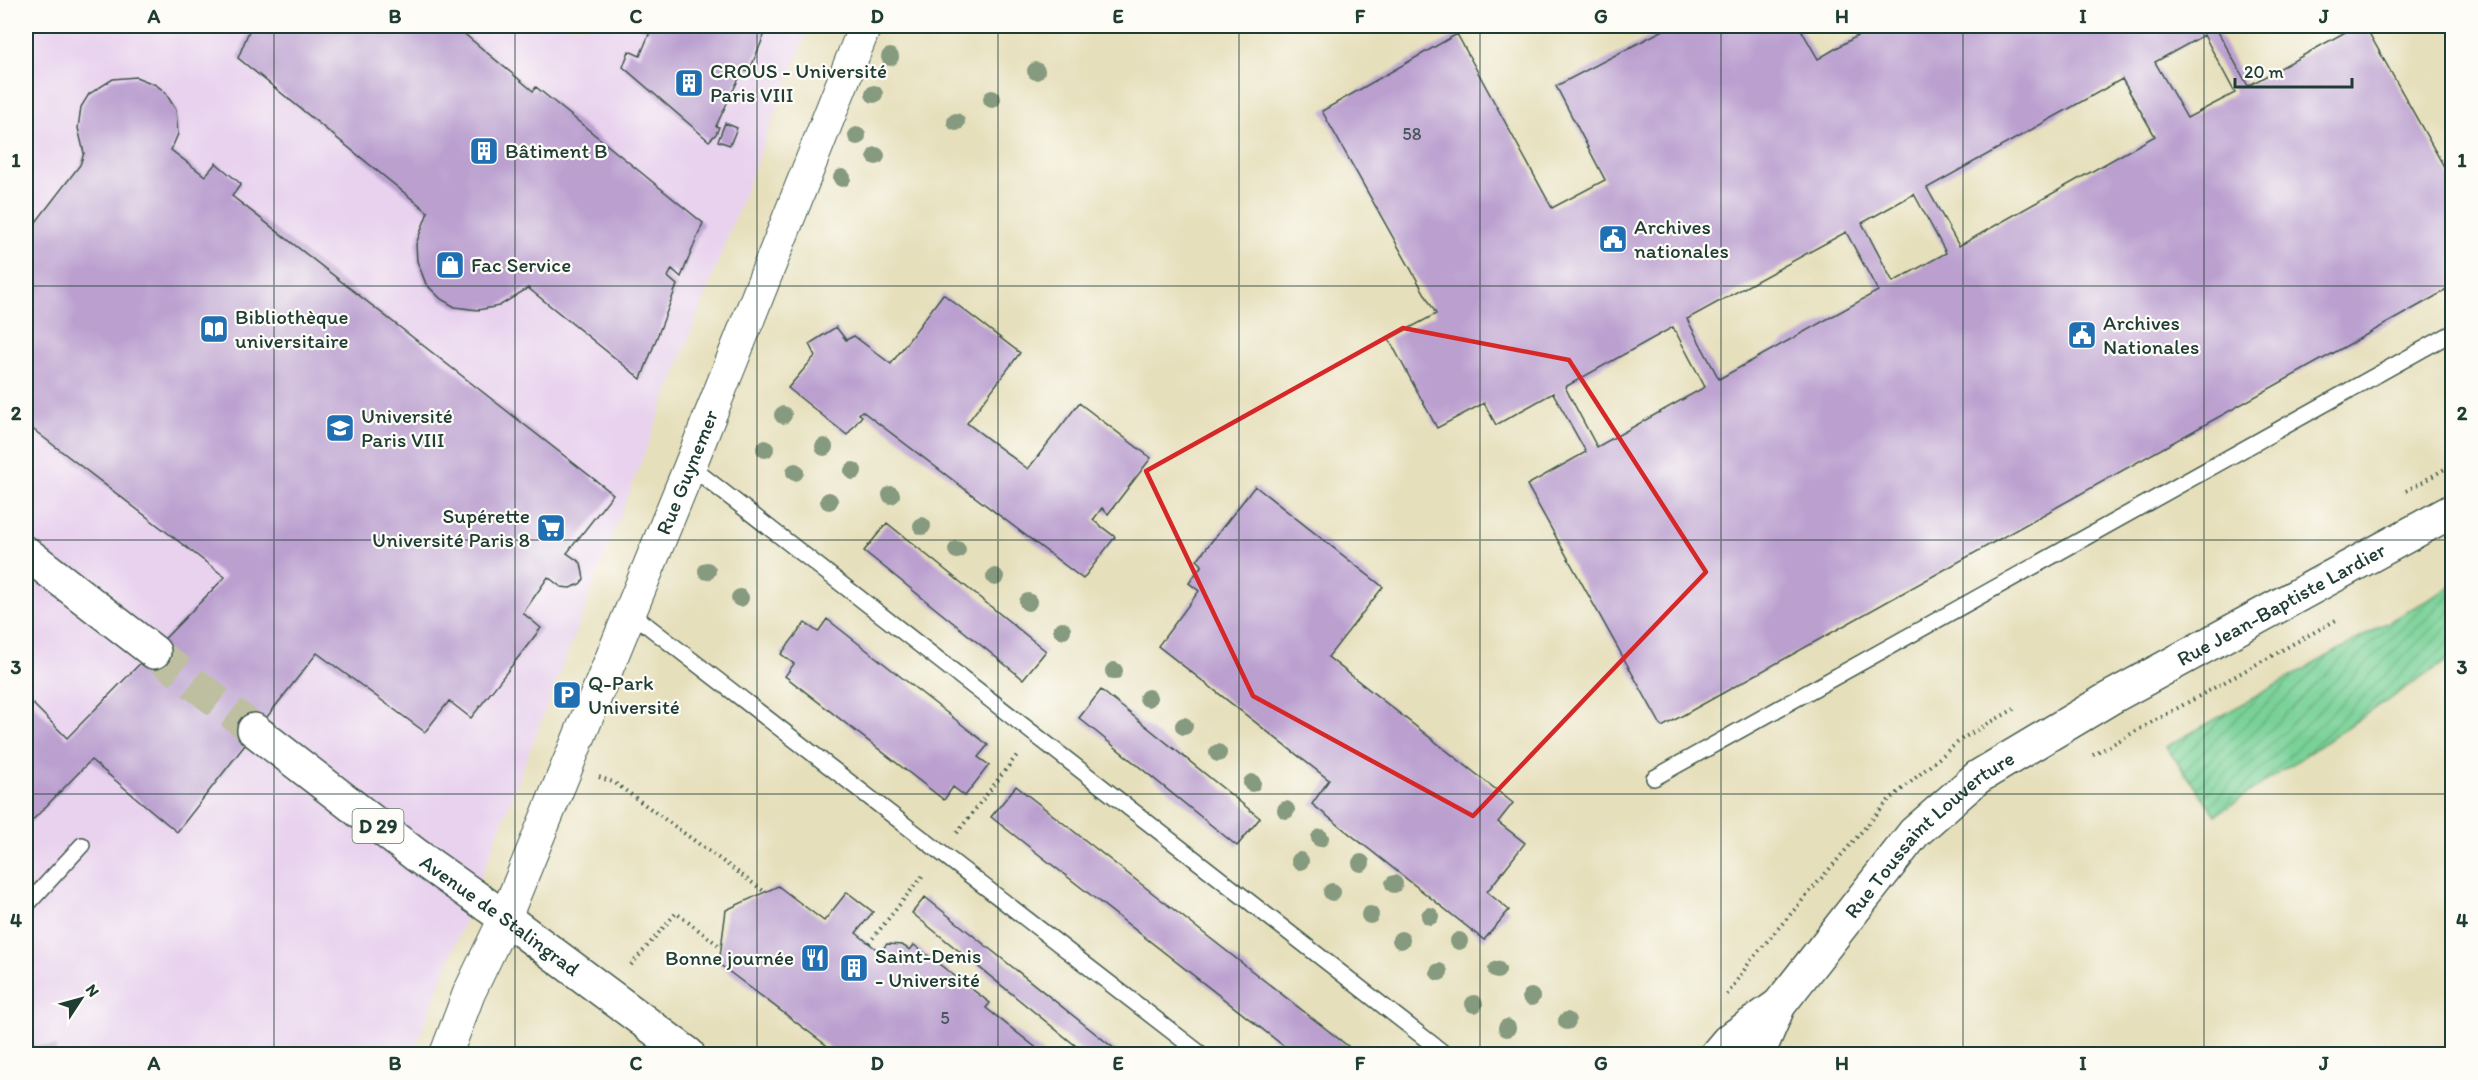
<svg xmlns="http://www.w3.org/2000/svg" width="2478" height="1080" viewBox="0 0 2478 1080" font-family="Itim,sans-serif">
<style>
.built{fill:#e8d2ee}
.garden{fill:url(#garden-furrows);stroke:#4c8766;stroke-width:1.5}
.building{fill:#ba9fcf;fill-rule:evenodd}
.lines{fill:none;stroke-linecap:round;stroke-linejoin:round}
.primary-tunnel{stroke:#bebfa0;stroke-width:33;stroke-dasharray:33 16;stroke-linecap:butt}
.lane-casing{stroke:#3d5548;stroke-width:18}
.street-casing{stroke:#3d5548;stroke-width:34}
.secondary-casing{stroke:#3d5548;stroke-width:36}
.primary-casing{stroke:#3d5548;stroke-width:36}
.path{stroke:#3d5548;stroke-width:4;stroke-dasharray:1.5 4.5;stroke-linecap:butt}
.lane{stroke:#fff;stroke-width:15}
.street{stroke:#fff;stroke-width:32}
.secondary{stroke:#fff;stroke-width:33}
.primary{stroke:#fff;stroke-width:33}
.tree{fill:#859a7e}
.marked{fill:none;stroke:#d62828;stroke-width:4.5;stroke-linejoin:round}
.grid{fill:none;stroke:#1f3d34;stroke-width:1.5;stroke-opacity:0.55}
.labels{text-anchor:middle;stroke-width:4.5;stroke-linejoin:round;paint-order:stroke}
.number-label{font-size:18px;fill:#46565b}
.shield{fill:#fdfcf7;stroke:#62766e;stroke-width:1.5}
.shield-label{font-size:20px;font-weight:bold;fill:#1f3d34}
.poi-label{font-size:21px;fill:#1f3d34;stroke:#fdfcf7;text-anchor:start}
.street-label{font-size:21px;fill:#1f3d34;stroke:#fdfcf7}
.neatline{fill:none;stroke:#1f3d34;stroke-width:2}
.grid-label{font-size:20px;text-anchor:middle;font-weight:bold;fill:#1f3d34}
</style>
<defs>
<pattern id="garden-furrows" width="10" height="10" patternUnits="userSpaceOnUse" patternTransform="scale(1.5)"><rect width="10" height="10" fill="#79d197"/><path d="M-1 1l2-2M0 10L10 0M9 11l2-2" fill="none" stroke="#63ab7c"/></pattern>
</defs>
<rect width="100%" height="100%" fill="#fdfcf7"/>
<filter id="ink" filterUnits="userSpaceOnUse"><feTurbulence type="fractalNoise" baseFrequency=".0167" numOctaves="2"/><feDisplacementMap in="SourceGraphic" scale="12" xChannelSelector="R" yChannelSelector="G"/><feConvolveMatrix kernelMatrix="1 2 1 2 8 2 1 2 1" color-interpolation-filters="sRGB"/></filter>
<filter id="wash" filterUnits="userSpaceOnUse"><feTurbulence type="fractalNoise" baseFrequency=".008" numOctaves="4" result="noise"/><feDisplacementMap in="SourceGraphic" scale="24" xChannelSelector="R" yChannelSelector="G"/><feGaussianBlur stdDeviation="1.35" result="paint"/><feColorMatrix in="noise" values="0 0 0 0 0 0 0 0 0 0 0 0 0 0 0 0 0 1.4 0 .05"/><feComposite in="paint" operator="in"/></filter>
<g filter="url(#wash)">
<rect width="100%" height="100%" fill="#e6dfbb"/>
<path class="built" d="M26,26H809L413,1054H26Z"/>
<path class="garden" d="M2452,586V657L2216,815L2166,747Z"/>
<g id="blocks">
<path class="building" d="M251,26H455L533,91L536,87L703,223L681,277L672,269L668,277L677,285L641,379L528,288L499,306L478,310L455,307L441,299L426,284L417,261L416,244L428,212L238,58Z
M635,26H768L749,72L743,70L716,126L719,127L716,134L709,141L623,67L629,51L640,56L650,32Z
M1671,26H1799L1818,59L1874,26H2221L2216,28L2248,86L2356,26H2365L2452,181V287L1662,727L1527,485L1586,452L1553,393L1496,425L1484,403L1437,428L1389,339L1436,314L1322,111L1457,34L1552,208L1605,180L1556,86ZM2204,35L2235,93L2187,118L2155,62ZM2122,79L2155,136L1959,246L1927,188ZM1914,194L1946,253L1893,282L1862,223ZM1846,232L1878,291L1719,379L1687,319ZM1673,327L1705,387L1597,447L1565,387Z
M136,77L156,85L165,92L176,110L178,134L171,150L205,176L216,163L241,184L232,196L613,494L567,553L581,563L584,579L580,584L570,588L561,587L548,577L523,613L541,628L471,718L449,701L425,732L317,653L177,832L91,760L26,827V697L67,738L225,577L26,424V235L80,165L84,153L78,128L81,107L89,94L113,79Z
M725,123L737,128L730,145L718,141Z
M943,294L1020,353L967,423L1028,469L1079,403L1151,458L1108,514L1102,508L1093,520L1115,537L1083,579L862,411L859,414L862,416L847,435L788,388L815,356L809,344L836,327L846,340L854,336L891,364Z
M1255,486L1383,587L1328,657L1513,803L1498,822L1525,843L1487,892L1509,910L1484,940L1312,804L1329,780L1158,646L1199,591L1189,583L1202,565L1197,560Z
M887,523L1046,651L1023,679L864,551Z
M827,619L988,745L978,757L989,765L965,796L953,787L944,800L785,676L794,664L781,654L805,623L818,632Z
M1101,690L1260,818L1237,846L1079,718Z
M1016,786L1358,1054H1294L991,817Z
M778,886L824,921L847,892L873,912L856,933L880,952L887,944L902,945L910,950L914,945L990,1003L986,1008L1044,1054H838L719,964L726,910Z
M925,897L1121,1054H1086L912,913Z
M26,986H33V1046H56V1054H26Z"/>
</g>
</g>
<g filter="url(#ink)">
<use href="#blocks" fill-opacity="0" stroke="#3d5548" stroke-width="1.5"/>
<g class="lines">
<path class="primary-tunnel" d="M154,652L254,730"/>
<g class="lane-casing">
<path id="lane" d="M690,466L1445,1054
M631,613L1201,1054
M1654,778L2452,333
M26,906L82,845"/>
</g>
<g class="street-casing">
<g id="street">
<path id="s1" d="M446,1054L469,993L505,918L690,466L865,26"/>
</g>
</g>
<g class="secondary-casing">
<g id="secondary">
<path d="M1717,1054L1728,1041L1779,1005"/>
<path id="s2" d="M1758,1054L1779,1005L1914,833L1978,777L2110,698L2452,511"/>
</g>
</g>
<g class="primary-casing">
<g id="primary">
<path d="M26,553L154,652"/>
<path id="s3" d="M254,730L416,855L505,918L688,1054"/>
</g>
</g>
<path class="path" d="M504,27L505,26
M2406,491L2452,465
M2093,755L2338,619
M599,777L615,783L765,892
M957,833L1017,755
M869,943L924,874
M631,965L676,913L721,947
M1727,995L1751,960L1888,801L1963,738L2014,709"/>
<use href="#lane" class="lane"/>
<use href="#street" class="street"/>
<use href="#secondary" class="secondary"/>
<use href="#primary" class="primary"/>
</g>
<g class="tree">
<circle cx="890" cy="57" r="9"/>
<circle cx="1036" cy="71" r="9"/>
<circle cx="874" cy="94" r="9"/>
<circle cx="992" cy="99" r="9"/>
<circle cx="956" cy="122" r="9"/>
<circle cx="857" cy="136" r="9"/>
<circle cx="876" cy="156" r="9"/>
<circle cx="842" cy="178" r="9"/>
<circle cx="783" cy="415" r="9"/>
<circle cx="824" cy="447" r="9"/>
<circle cx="765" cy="449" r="9"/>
<circle cx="853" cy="471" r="9"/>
<circle cx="795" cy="472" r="9"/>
<circle cx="891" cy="495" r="9"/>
<circle cx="829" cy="501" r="9"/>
<circle cx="922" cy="526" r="9"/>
<circle cx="957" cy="550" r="9"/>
<circle cx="707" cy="571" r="9"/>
<circle cx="995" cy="577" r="9"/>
<circle cx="740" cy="598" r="9"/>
<circle cx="1028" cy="602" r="9"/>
<circle cx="1062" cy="630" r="9"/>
<circle cx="1114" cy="671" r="9"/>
<circle cx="1148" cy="698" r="9"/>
<circle cx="1184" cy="726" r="9"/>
<circle cx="1218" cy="753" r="9"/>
<circle cx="1252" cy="783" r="9"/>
<circle cx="1286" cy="810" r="9"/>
<circle cx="1320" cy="838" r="9"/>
<circle cx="1300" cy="861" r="9"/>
<circle cx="1361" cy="863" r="9"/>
<circle cx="1394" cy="884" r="9"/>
<circle cx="1332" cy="892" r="9"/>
<circle cx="1370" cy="915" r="9"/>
<circle cx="1430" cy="916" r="9"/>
<circle cx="1401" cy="940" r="9"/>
<circle cx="1459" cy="941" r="9"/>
<circle cx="1497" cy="970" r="9"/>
<circle cx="1439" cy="972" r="9"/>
<circle cx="1531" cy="997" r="9"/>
<circle cx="1474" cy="1004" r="9"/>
<circle cx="1567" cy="1021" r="9"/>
<circle cx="1507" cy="1028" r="9"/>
</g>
</g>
<path class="marked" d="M1403,328L1569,360L1706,572L1473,816L1253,696L1146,471Z"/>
<path class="grid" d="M274,26V1054M515,26V1054M757,26V1054M998,26V1054M1239,26V1054M1480,26V1054M1721,26V1054M1963,26V1054M2204,26V1054M26,286H2452M26,540H2452M26,794H2452"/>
<defs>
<g id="building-square" transform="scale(1.5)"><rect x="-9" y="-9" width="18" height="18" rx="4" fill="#1f6fb2" stroke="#fdfcf7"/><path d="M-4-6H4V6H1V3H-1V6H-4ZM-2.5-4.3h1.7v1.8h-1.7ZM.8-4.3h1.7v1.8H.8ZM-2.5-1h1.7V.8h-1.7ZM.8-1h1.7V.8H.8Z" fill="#fff"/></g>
<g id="civic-square" transform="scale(1.5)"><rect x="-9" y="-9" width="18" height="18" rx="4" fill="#1f6fb2" stroke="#fdfcf7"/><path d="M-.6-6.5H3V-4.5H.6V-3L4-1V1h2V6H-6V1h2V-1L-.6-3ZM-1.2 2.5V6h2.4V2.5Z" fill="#fff"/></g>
<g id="shop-square" transform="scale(1.5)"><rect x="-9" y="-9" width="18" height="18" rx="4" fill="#1f6fb2" stroke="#fdfcf7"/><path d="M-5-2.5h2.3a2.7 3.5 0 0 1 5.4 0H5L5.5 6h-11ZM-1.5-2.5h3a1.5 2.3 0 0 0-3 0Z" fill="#fff"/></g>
<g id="library-square" transform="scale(1.5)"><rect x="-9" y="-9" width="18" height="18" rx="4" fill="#1f6fb2" stroke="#fdfcf7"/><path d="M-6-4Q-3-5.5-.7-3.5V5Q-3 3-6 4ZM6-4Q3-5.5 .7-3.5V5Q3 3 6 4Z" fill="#fff"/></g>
<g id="university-square" transform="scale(1.5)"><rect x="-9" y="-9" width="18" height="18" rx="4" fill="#1f6fb2" stroke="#fdfcf7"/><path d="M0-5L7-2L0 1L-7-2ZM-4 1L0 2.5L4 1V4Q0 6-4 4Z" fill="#fff"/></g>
<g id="supermarket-square" transform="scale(1.5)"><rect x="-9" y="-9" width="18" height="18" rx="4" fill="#1f6fb2" stroke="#fdfcf7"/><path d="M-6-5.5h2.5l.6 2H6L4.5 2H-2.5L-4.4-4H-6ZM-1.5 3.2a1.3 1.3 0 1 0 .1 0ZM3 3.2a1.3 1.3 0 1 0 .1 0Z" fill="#fff"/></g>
<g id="parking-square" transform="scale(1.5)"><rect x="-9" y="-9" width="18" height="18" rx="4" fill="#1f6fb2" stroke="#fdfcf7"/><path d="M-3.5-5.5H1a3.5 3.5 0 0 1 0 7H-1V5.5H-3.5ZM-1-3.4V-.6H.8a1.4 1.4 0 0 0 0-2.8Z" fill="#fff"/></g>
<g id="restaurant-square" transform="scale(1.5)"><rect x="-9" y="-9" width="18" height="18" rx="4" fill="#1f6fb2" stroke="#fdfcf7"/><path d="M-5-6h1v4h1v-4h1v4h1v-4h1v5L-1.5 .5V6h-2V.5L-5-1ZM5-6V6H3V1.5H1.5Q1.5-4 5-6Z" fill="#fff"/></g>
</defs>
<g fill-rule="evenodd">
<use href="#building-square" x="689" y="83"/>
<use href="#building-square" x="484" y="151"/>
<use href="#civic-square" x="1613" y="239"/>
<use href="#shop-square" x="450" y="265"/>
<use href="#library-square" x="214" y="329"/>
<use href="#civic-square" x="2082" y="335"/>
<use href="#university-square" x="340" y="428"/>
<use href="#supermarket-square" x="551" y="528"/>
<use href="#parking-square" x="567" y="695"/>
<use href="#restaurant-square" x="815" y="958"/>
<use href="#building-square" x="854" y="968"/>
</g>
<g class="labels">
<g class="number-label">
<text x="1412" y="140">58</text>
<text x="945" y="1024">5</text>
</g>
<rect class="shield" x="352.5" y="809" width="51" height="34" rx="4.5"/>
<g class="shield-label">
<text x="378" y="833">D 29</text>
</g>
<g class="poi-label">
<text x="710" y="78">CROUS - Université<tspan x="710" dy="24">Paris VIII</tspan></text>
<text x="505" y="158">Bâtiment B</text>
<text x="1634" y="234">Archives<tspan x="1634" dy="24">nationales</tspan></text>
<text x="471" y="272">Fac Service</text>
<text x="235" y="324">Bibliothèque<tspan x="235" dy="24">universitaire</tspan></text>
<text x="2103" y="330">Archives<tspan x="2103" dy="24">Nationales</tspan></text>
<text x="361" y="423">Université<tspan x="361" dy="24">Paris VIII</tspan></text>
<text x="530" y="523" text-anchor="end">Supérette<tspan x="530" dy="24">Université Paris 8</tspan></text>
<text x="588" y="690">Q-Park<tspan x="588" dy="24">Université</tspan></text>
<text x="875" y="963">Saint-Denis<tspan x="875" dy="24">- Université</tspan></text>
<text x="794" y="965" text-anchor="end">Bonne journée</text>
</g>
<g class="street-label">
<text dy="7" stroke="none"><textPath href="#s1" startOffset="630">Rue Guynemer</textPath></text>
<text dy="7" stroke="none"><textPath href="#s2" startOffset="706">Rue Jean-Baptiste Lardier</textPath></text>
<text dy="7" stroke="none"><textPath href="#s2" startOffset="282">Rue Toussaint Louverture</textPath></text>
<text dy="7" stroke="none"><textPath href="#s3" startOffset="308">Avenue de Stalingrad</textPath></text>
</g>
</g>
<rect width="2478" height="1080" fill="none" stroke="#fdfcf7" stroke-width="66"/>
<g transform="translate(81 999) rotate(54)" stroke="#fdfcf7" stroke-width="4.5" paint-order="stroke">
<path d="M0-4.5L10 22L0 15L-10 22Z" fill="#1f3d34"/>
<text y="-9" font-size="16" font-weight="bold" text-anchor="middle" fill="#1f3d34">N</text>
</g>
<path d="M2235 78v9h117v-9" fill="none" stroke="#1f3d34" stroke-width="3"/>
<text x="2244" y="78" font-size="18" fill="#1f3d34" stroke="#fdfcf7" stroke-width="4.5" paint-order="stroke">20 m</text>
<rect x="33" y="33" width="2412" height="1014" class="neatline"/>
<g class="grid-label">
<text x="154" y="23">A</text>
<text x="395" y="23">B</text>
<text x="636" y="23">C</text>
<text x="877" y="23">D</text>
<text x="1118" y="23">E</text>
<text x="1360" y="23">F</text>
<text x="1601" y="23">G</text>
<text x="1842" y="23">H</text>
<text x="2083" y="23">I</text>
<text x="2324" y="23">J</text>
<text x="16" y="167">1</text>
<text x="2462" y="167">1</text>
<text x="16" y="420">2</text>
<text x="2462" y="420">2</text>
<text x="16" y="674">3</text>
<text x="2462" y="674">3</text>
<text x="16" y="927">4</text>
<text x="2462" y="927">4</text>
<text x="154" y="1070">A</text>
<text x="395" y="1070">B</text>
<text x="636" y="1070">C</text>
<text x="877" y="1070">D</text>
<text x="1118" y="1070">E</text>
<text x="1360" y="1070">F</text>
<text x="1601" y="1070">G</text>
<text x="1842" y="1070">H</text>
<text x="2083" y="1070">I</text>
<text x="2324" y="1070">J</text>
</g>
</svg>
